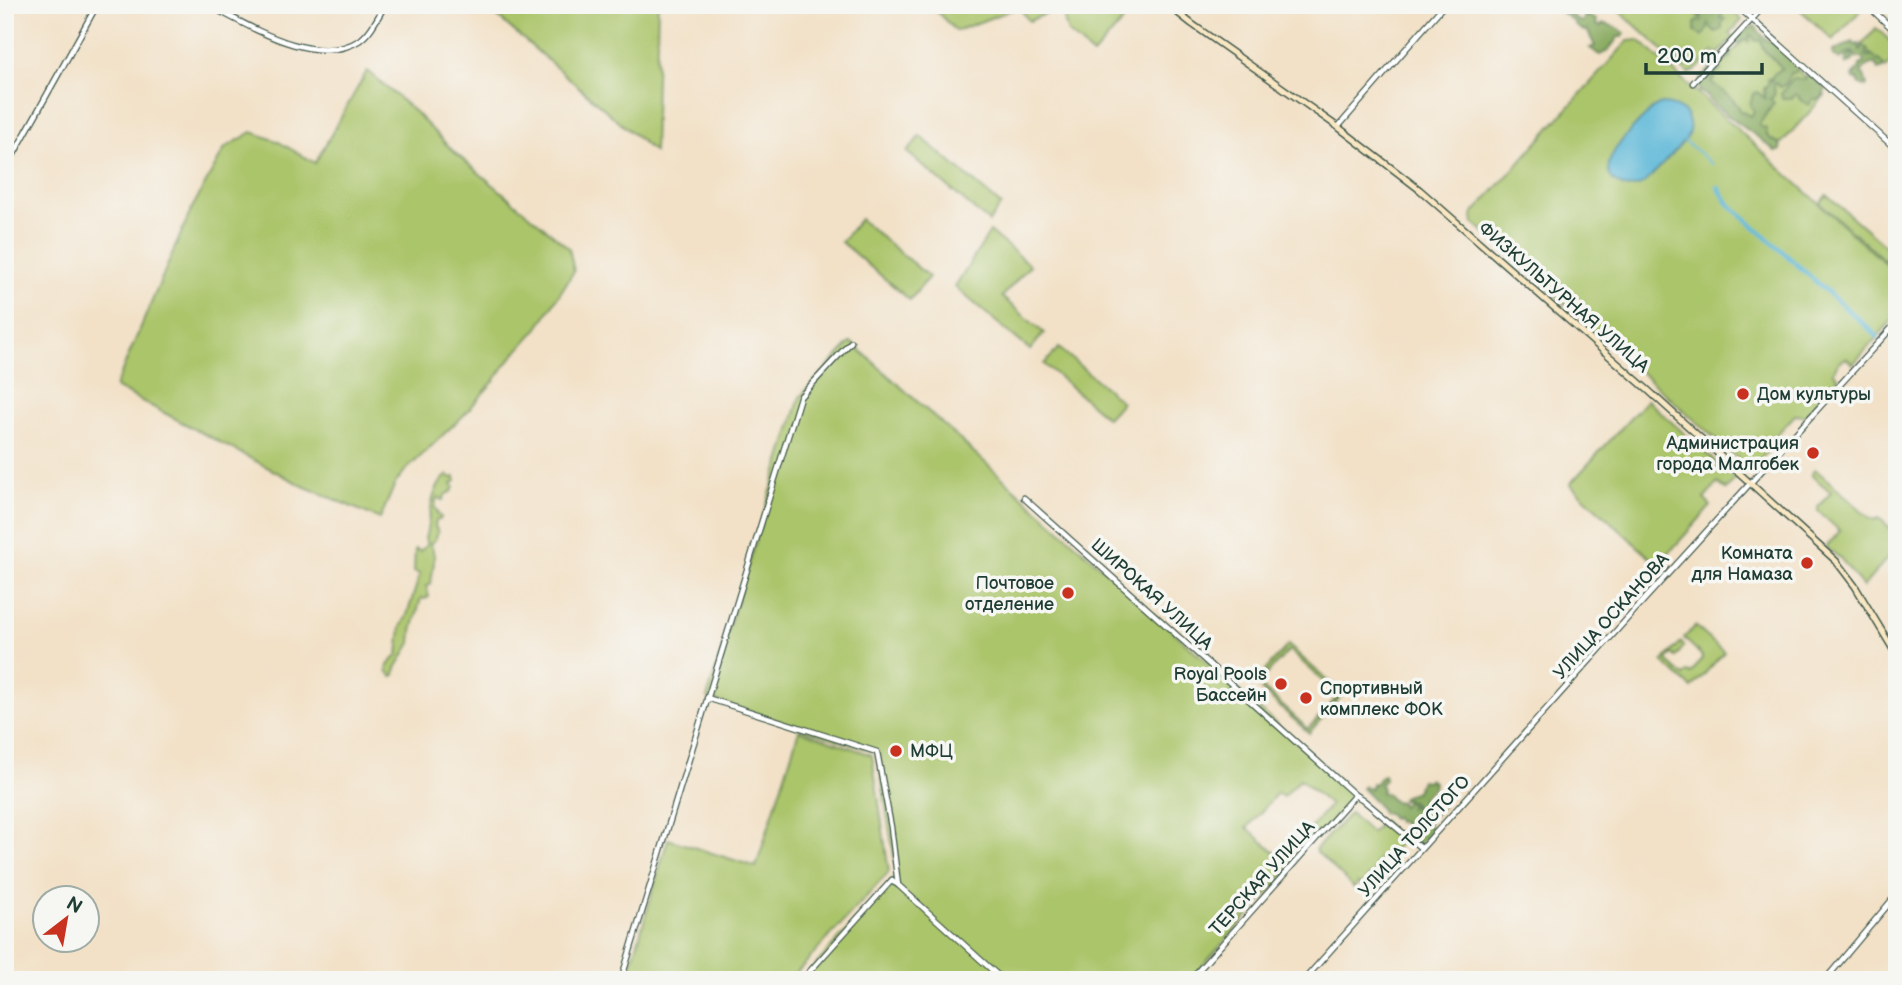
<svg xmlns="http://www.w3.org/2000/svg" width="1902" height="985" viewBox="0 0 1902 985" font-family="'Balsamiq Sans',sans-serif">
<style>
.green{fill:#abc56b;stroke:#658150;stroke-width:2}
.forest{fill:#88aa5f;stroke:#54744a;stroke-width:2}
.water{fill:#59b6d7;stroke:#3c7a86;stroke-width:2}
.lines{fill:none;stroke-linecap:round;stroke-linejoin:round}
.stream{stroke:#59b6d7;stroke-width:2}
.canal{stroke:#59b6d7;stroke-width:4.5}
.tertiary-casing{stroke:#3f564a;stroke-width:7}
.secondary-casing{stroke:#3f564a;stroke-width:8}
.tertiary{stroke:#fff;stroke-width:4.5}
.secondary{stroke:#f9e7c3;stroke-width:5}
.poi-dot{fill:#c8321e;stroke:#f6f6f2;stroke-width:2.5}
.labels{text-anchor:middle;stroke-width:7;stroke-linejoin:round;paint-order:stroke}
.street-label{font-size:18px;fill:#1f3d34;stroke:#f6f6f2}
.poi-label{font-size:18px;fill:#1f3d34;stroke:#f6f6f2;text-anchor:end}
</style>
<rect width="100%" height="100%" fill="#f6f6f2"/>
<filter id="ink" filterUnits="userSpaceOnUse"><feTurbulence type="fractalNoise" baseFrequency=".0143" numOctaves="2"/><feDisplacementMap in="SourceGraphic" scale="14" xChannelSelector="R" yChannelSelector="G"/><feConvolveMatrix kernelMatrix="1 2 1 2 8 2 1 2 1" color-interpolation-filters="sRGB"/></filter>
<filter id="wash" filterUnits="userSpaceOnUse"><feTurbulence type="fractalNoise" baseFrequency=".00686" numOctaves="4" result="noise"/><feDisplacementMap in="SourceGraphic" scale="28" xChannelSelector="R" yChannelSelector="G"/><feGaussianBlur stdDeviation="1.57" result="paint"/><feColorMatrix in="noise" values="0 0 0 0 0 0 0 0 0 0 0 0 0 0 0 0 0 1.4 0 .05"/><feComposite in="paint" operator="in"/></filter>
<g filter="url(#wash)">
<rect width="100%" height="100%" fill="#f2e1c7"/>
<path class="green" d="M484,5H658L654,152Z
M930,5H1066L1029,21L1019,7L956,31Z
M1095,5H1137L1093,55L1068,33L1064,19Z
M1613,5H1620L1627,12L1621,5H1726L1742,20L1730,33L1734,37L1718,54L1714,51L1694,72L1692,71L1689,74Z
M1795,5H1856L1861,10L1833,40Z
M1876,28L1897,47V57L1886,68L1861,46Z
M1753,30L1825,95L1777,148L1705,82Z
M1639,40L1897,274V315L1853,364L1846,358L1838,363L1833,372L1839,378L1805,416L1795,415L1765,447L1767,452L1753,467H1747L1474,223L1473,214L1628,41Z
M367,71L414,111L454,152L569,248L574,271L538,328L506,364L494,381L464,415L405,471L395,484L380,519L303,486L115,387L192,208L225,148L252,132L277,141L315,163Z
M920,136L1001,205L989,222L907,152Z
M1827,195L1897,256V271L1820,203Z
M860,219L929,277L910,300L841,242Z
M990,232L1030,265L1002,297L1044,333L1030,350L955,287Z
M851,342L1355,795L1317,838L1308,831L1330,805L1300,779L1283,797L1277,793L1247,828L1283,859L1286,855L1295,863L1190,980H802L897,875L877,752L707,698L800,397Z
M1059,348L1122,402L1107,418L1044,364Z
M1647,400L1735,479L1726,490L1718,483L1704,499L1711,506L1658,565L1570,484Z
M1815,469L1870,518L1875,520L1879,518L1897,534V565L1888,557L1863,587L1841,559L1826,547L1840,531L1818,511V507L1831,492L1811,475Z
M448,475L452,478L455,477L456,481L452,484L454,487L452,491L445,495L443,500H441L439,497L436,500L435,508L438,512L437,514L441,517L440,520H436L435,526L438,532L435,540L430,544C438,557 432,570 431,584L426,586L429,597L425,599L421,598L412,631L411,643L396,668L395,675L392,676L387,671L388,665L398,655L401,627L407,615L420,574L414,572L415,549L420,551L427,545L425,538C431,519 429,488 448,475Z
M1695,626L1724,652L1692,688L1662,662L1681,642L1684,646L1676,657L1672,654L1667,661L1684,676L1687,672L1691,674L1702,659V656L1684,638Z
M1288,645L1343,694L1309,733L1261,690L1263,688L1308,729L1339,695L1289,650L1257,685L1254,683Z
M799,730L872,755L889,872L790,980H632L628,976L668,839L756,867Z
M1350,813L1371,833L1383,821L1402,840L1384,860L1380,858L1375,864L1378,867L1361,885L1358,883L1354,888L1315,850Z"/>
<path class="forest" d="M1552,5H1560L1580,22L1583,21L1585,15L1597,20L1596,24L1600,27L1603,24C1613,24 1617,29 1625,33L1623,37H1618L1609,50L1600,55L1590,48L1595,46L1587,30L1584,31L1576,26L1574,22Z
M1699,5L1704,7L1708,12L1714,13L1716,6L1712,5H1717L1718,8L1722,9L1723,13L1720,18L1725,19L1722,23V29L1716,33L1711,29L1709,24L1706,33L1702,36L1695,32V23L1698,21H1701L1702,18L1701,15L1699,18L1694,12Z
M1755,26L1765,39L1775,43L1798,66L1797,70L1794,73H1790C1788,80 1788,84 1780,87L1776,83L1774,84C1774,91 1777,95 1770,99L1774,103L1760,123L1759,126L1767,129C1764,137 1773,141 1780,143L1781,150L1776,152C1756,133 1731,121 1712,102C1707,97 1707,94 1699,91L1700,80L1727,50L1731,52V57C1725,62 1720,59 1721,71L1715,73V79H1712L1711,81C1717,89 1726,92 1732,99C1735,102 1737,105 1739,107L1740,111L1750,116L1752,115L1754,111L1750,105L1753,94L1757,92L1765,98L1764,89L1768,84V79L1770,78L1771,81L1773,75L1782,68C1775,59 1761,53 1761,40L1755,41L1753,36L1750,35L1749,42L1745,40L1738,43L1736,42L1737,37L1745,30Z
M1853,42L1855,45L1859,44L1860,51L1862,50V45L1868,49L1866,55L1869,56L1871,54L1883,64V68L1878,70L1875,63L1865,67L1861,73L1864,75L1867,85L1866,87L1859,83L1858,79L1855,80L1853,77L1854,74L1856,75V71L1859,69L1860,65L1864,63L1863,58H1857L1853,52L1847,53L1849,55L1852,54L1854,59L1851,62L1850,61L1847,65L1845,63L1847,58L1843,56L1840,60L1833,55V51Z
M1808,74L1815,79L1826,89L1821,99H1813L1809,105L1799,99V96L1795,94L1793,98H1782L1781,94L1793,78L1804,80Z
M1384,775L1385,779L1380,785L1382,789L1381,792L1386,794L1393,801L1400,802L1402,806L1408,801L1410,803V808L1412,805L1414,806V804L1407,799L1405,801L1402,800L1403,797L1416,791L1422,780L1427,781L1429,779L1434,783L1433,788L1421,799L1423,805L1418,809L1416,807L1414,808L1418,812L1414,815L1415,818L1411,822L1413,824L1417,817H1422L1427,808L1430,809L1429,803L1432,799L1437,803L1443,802V805L1430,819L1428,824L1431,830L1419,845L1415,840L1416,835L1410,834L1409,829L1401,822H1397L1395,817L1392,818L1388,813H1382C1378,802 1369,796 1362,788L1364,786L1369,789L1371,788L1372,783L1375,784L1381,776Z"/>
<path class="water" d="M1661,104C1682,104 1695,118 1687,138L1647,181C1639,187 1631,190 1622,186C1583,169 1638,124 1653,108Z"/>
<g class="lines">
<path class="stream" d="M1684,140L1712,164"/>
<path class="canal" d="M1718,187L1728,203L1878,337"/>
</g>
</g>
<g filter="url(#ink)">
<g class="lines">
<g class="tertiary-casing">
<path id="tertiary" d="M208,5C248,25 316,69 360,40C371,32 378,17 385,5
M1736,5L1897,150
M1867,5L1897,33
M1693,83L1765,5
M1338,127L1444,5
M5,170L97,5
M1024,498L1355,795L1362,799L1421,848
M707,698L877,752L891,827L898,885
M891,881L897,884L1003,980
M622,980V977L800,397L851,342
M802,980L892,880
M1190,980L1355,795
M1304,980L1634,611L1897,322
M1825,980L1897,894"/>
</g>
<g class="secondary-casing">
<path id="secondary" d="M1168,5L1192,24L1338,127L1420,190L1649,391L1836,561L1855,586L1897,656"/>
</g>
<use href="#tertiary" class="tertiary"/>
<use href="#secondary" class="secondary"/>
</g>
</g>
<g class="poi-dot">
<circle cx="1743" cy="394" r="7"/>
<circle cx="1813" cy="453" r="7"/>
<circle cx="1807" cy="563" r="7"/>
<circle cx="1068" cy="593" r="7"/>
<circle cx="1281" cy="684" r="7"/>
<circle cx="1306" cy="698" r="7"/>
<circle cx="896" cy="751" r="7"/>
</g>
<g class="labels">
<g class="street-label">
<text transform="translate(1564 297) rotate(41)" y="6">ФИЗКУЛЬТУРНАЯ УЛИЦА</text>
<text transform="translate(1152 594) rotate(42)" y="6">ШИРОКАЯ УЛИЦА</text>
<text transform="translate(1611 616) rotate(-48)" y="6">УЛИЦА ОСКАНОВА</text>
<text transform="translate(1414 836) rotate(-48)" y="6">УЛИЦА ТОЛСТОГО</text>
<text transform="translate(1262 878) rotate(-48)" y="6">ТЕРСКАЯ УЛИЦА</text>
</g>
<g class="poi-label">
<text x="1757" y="400" text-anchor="start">Дом культуры</text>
<text x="1799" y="449">Администрация<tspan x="1799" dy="21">города Малгобек</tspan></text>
<text x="1793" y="559">Комната<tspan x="1793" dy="21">для Намаза</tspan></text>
<text x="1054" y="589">Почтовое<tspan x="1054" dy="21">отделение</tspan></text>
<text x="1267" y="680">Royal Pools<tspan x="1267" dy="21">Бассейн</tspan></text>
<text x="1320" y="694" text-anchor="start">Спортивный<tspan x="1320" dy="21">комплекс ФОК</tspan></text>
<text x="910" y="757" text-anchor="start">МФЦ</text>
</g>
</g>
<rect width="1902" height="985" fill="none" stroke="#f6f6f2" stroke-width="28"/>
<g transform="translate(66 919) rotate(31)"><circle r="33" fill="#f6f6f2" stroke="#a0aca6" stroke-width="2"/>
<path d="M0-5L12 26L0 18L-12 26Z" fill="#c8321e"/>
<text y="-10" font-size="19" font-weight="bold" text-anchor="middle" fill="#1f3d34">N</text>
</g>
<path d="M1646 63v10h116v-10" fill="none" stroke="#1f3d34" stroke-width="3.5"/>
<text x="1657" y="63" font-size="21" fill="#1f3d34" stroke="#f6f6f2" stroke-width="5" paint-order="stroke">200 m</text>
</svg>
